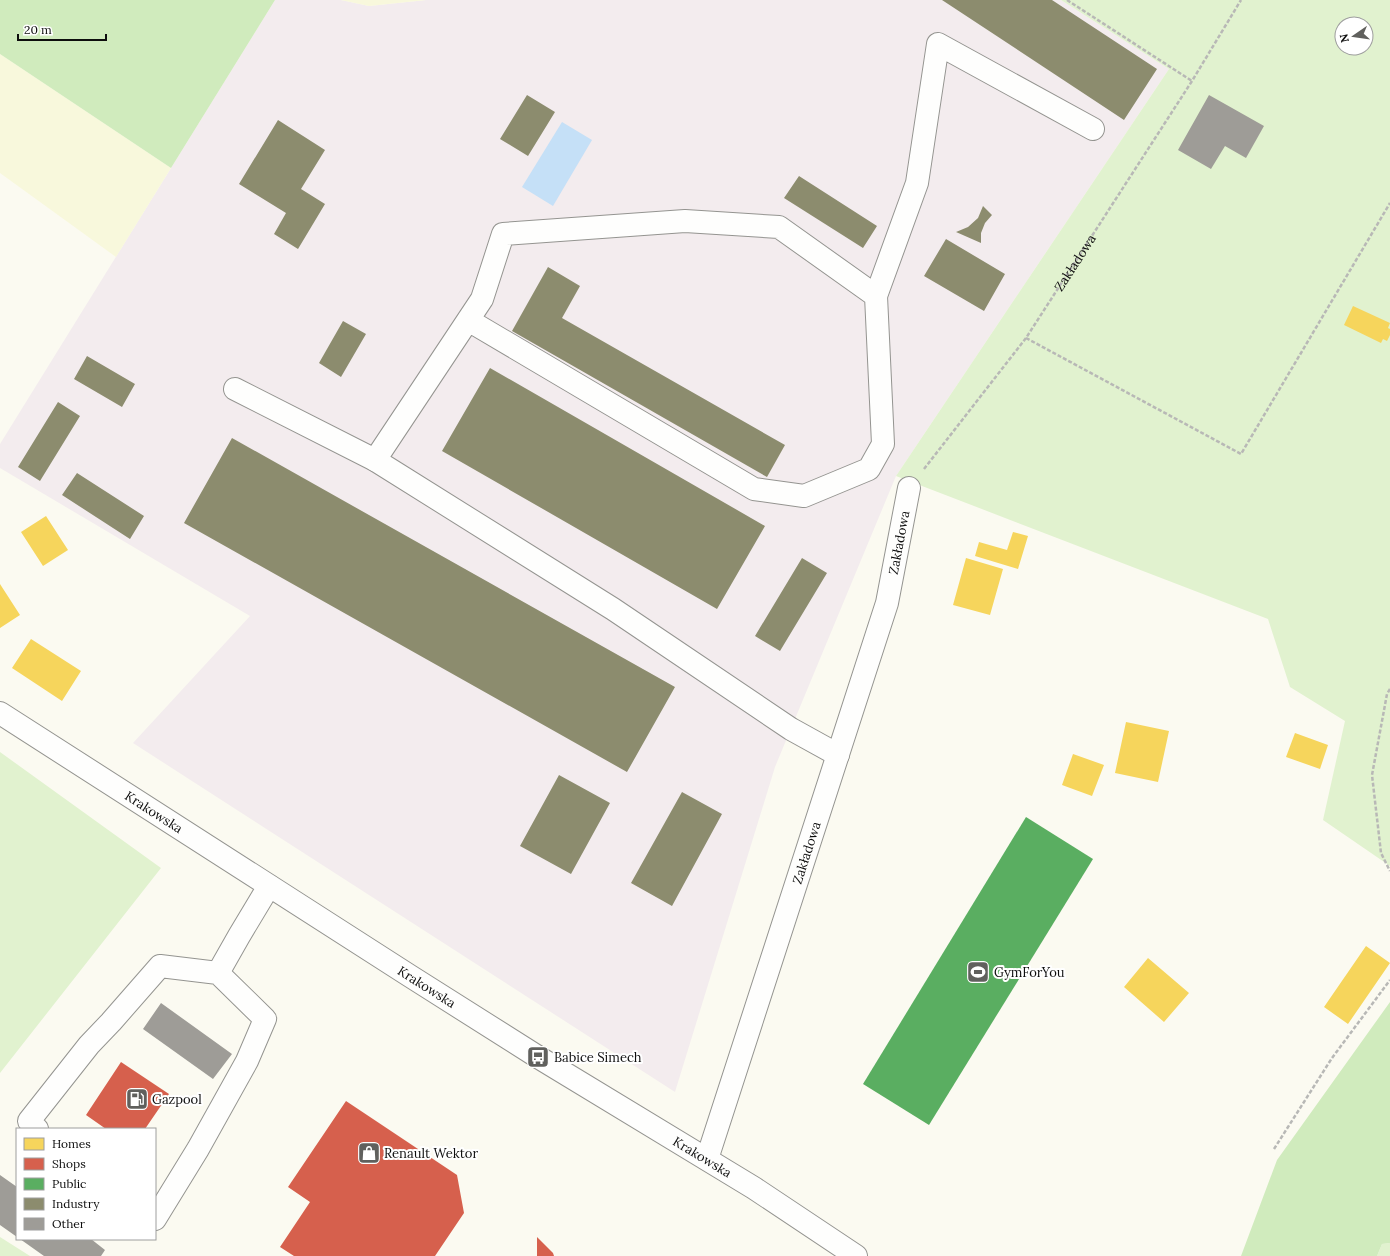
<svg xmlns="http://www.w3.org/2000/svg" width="1390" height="1256" viewBox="0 0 1390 1256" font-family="Lora,serif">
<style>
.industrial{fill:#f3ecee}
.farmland{fill:#f8f8dc}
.green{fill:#e1f2cf;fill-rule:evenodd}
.forest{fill:#d0ebbd}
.water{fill:#c5e0f7}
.homes{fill:#f6d55c}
.shops{fill:#d6604d}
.public{fill:#5aae61}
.industry{fill:#8c8c6e}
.building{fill:#9e9c97}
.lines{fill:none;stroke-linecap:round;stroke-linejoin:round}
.minor-casing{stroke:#949490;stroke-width:24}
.path{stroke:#b8b8b6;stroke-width:2.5;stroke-dasharray:4 2;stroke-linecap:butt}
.minor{stroke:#fefefd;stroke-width:22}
.labels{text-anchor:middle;stroke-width:4;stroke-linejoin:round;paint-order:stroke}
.street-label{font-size:13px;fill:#0d0d0d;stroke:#fff}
.poi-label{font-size:13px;fill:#0d0d0d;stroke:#fff;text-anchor:start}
</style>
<rect width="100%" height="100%" fill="#fbfaf1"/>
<path class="industrial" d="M275,0H341L369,6L426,0H1061L1169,69L896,476L775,767L675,1092L133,743L250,616L0,468V444Z"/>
<path class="farmland" d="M341,0H426L369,6Z
M0,54L171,168L116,257L0,173Z"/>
<path class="green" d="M1061,0H1390V866L1323,820L1345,721L1290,687L1268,619L896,476L1169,69ZM1342,24H1366V48H1342Z
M0,752L161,868L0,1073Z
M0,1237L30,1256H0Z
M1390,1243V1256H1377L1382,1244Z"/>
<path class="forest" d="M0,0H275L171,168L0,54Z
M1390,1002V1243L1382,1244L1377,1256H1241L1277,1160Z"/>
<path class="water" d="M562,122L592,140L553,206L522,187Z"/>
<path class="homes" d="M1353,306L1390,323L1388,328L1390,329V335L1387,341L1383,339L1381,343L1344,325Z
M46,516L68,550L43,566L21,532Z
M1013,532L1028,536L1018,569L975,556L979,542L1007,550Z
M966,558L1003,569L990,615L953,605Z
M0,584L20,615L0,628Z
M31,639L81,671L62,701L12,668Z
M1126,722L1169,731L1158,782L1115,773Z
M1295,733L1328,745L1320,769L1286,757Z
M1073,754L1104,765L1092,796L1062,785Z
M1366,946L1390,963L1348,1024L1324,1007Z
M1148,958L1189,993L1164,1022L1124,987Z"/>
<path class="shops" d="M121,1062L169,1094L145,1129H106L86,1115Z
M346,1101L457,1175L464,1213L435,1256H294L280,1247L310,1202L288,1187Z
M537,1237L553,1253L554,1256H537Z"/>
<path class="public" d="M1026,817L1093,859L929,1125L863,1084Z"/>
<path class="industry" d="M942,0H1052L1157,69L1124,120Z
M527,95L555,112L528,156L500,139Z
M278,120L325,150L301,189L325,204L298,249L274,234L286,213L239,184Z
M799,176L877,226L863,248L784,198Z
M983,206L992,215L985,223L981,233V243L956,232L968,227L978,218Z
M946,239L1005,274L984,311L924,276Z
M548,267L580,286L562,318L785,445L767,477L512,331Z
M343,321L366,334L341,377L319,363Z
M87,356L135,384L122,407L74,379Z
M490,368L765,526L717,609L442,451Z
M58,402L80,416L40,481L18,467Z
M232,438L675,687L627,772L184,523Z
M77,473L144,516L130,539L62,495Z
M802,558L827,573L780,651L755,636Z
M559,775L610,803L571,874L520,846Z
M682,792L722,814L672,906L631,883Z"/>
<path class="building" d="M1209,95L1264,126L1246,158L1225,146L1211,169L1178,150Z
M161,1003L232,1054L213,1079L143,1029Z
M0,1175L17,1187V1237L0,1225Z
M20,1239H91L105,1250L101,1256H44Z"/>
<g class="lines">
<g class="minor-casing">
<g id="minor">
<path d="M876,296L917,183L938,44L1093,129"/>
<path d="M235,389L375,460L613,609L791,729L838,755"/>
<path d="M375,460L482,299L503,234L685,221L779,227L876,296L883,444L869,469L804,496L754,489L468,320"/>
<path id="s2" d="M0,713L410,976L538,1057L754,1188L856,1256"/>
<path d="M218,973L239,936L269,886"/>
<path d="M37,1129L29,1121L89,1045L111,1022L160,966L218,973L265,1019L247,1061L198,1149L155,1219"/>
<path id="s3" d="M707,1159L887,603L909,488"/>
</g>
</g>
<g class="path">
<path d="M1067,0L1192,81"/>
<path d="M1026,338L1241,454L1390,203"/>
<path id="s1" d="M924,469L1026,338L1192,81L1241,0"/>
<path d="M1390,689L1387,694L1372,775L1381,853L1390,871"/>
<path d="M1274,1149L1332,1058L1390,980"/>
</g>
<use href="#minor" class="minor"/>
</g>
<defs>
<g id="stadium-square" transform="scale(1.15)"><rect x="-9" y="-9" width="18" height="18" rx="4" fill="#60605d" stroke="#fff"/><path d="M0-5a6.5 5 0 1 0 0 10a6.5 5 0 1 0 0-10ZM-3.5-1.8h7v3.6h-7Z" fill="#fff"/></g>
<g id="bus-square" transform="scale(1.15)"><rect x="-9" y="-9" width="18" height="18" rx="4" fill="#60605d" stroke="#fff"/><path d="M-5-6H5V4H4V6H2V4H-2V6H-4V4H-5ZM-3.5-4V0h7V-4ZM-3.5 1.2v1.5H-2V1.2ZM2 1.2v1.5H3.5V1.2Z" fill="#fff"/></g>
<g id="fuel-square" transform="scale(1.15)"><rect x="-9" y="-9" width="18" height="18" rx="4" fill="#60605d" stroke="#fff"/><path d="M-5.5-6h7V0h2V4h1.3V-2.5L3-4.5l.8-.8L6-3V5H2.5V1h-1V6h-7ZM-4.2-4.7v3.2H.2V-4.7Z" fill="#fff"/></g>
<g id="shop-square" transform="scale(1.15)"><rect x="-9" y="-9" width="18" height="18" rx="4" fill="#60605d" stroke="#fff"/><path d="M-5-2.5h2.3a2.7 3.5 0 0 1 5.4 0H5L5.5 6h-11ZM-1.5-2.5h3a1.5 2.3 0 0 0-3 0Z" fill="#fff"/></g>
</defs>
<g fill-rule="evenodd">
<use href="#stadium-square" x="978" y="972"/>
<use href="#bus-square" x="538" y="1057"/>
<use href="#fuel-square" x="137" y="1099"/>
<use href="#shop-square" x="369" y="1153"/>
</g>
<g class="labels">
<g class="street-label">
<text dy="5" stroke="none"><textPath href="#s1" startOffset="256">Zakładowa</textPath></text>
<text dy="5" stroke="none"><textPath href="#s3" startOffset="646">Zakładowa</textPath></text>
<text dy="5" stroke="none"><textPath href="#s2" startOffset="183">Krakowska</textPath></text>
<text dy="5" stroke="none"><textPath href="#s3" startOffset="322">Zakładowa</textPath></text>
<text dy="5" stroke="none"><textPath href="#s2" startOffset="507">Krakowska</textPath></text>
<text dy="5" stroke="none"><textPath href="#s2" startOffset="831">Krakowska</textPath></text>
</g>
<g class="poi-label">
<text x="994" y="977">GymForYou</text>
<text x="554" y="1062">Babice Simech</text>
<text x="152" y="1104">Gazpool</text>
<text x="384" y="1158">Renault Wektor</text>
</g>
</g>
<rect x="16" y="1128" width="140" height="112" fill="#ffffff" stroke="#9e9e9e"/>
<rect x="24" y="1138" width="20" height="12" fill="#f6d55c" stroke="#9e9e9e"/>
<text x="52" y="1148" font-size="12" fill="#0d0d0d">Homes</text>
<rect x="24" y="1158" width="20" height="12" fill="#d6604d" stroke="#9e9e9e"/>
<text x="52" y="1168" font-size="12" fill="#0d0d0d">Shops</text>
<rect x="24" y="1178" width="20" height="12" fill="#5aae61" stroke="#9e9e9e"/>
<text x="52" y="1188" font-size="12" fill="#0d0d0d">Public</text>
<rect x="24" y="1198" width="20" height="12" fill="#8c8c6e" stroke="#9e9e9e"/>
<text x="52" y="1208" font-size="12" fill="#0d0d0d">Industry</text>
<rect x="24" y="1218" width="20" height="12" fill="#9e9c97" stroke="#9e9e9e"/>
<text x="52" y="1228" font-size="12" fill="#0d0d0d">Other</text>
<g transform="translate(1354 36) rotate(257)"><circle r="19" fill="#ffffff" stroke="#9e9e9e"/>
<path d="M0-3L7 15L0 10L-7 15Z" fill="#60605d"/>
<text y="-6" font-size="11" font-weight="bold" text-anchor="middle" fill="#0d0d0d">N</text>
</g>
<path d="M18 34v6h88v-6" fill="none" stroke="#0d0d0d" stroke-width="2"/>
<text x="24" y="34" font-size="12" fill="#0d0d0d" stroke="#ffffff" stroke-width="3" paint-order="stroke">20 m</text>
</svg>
